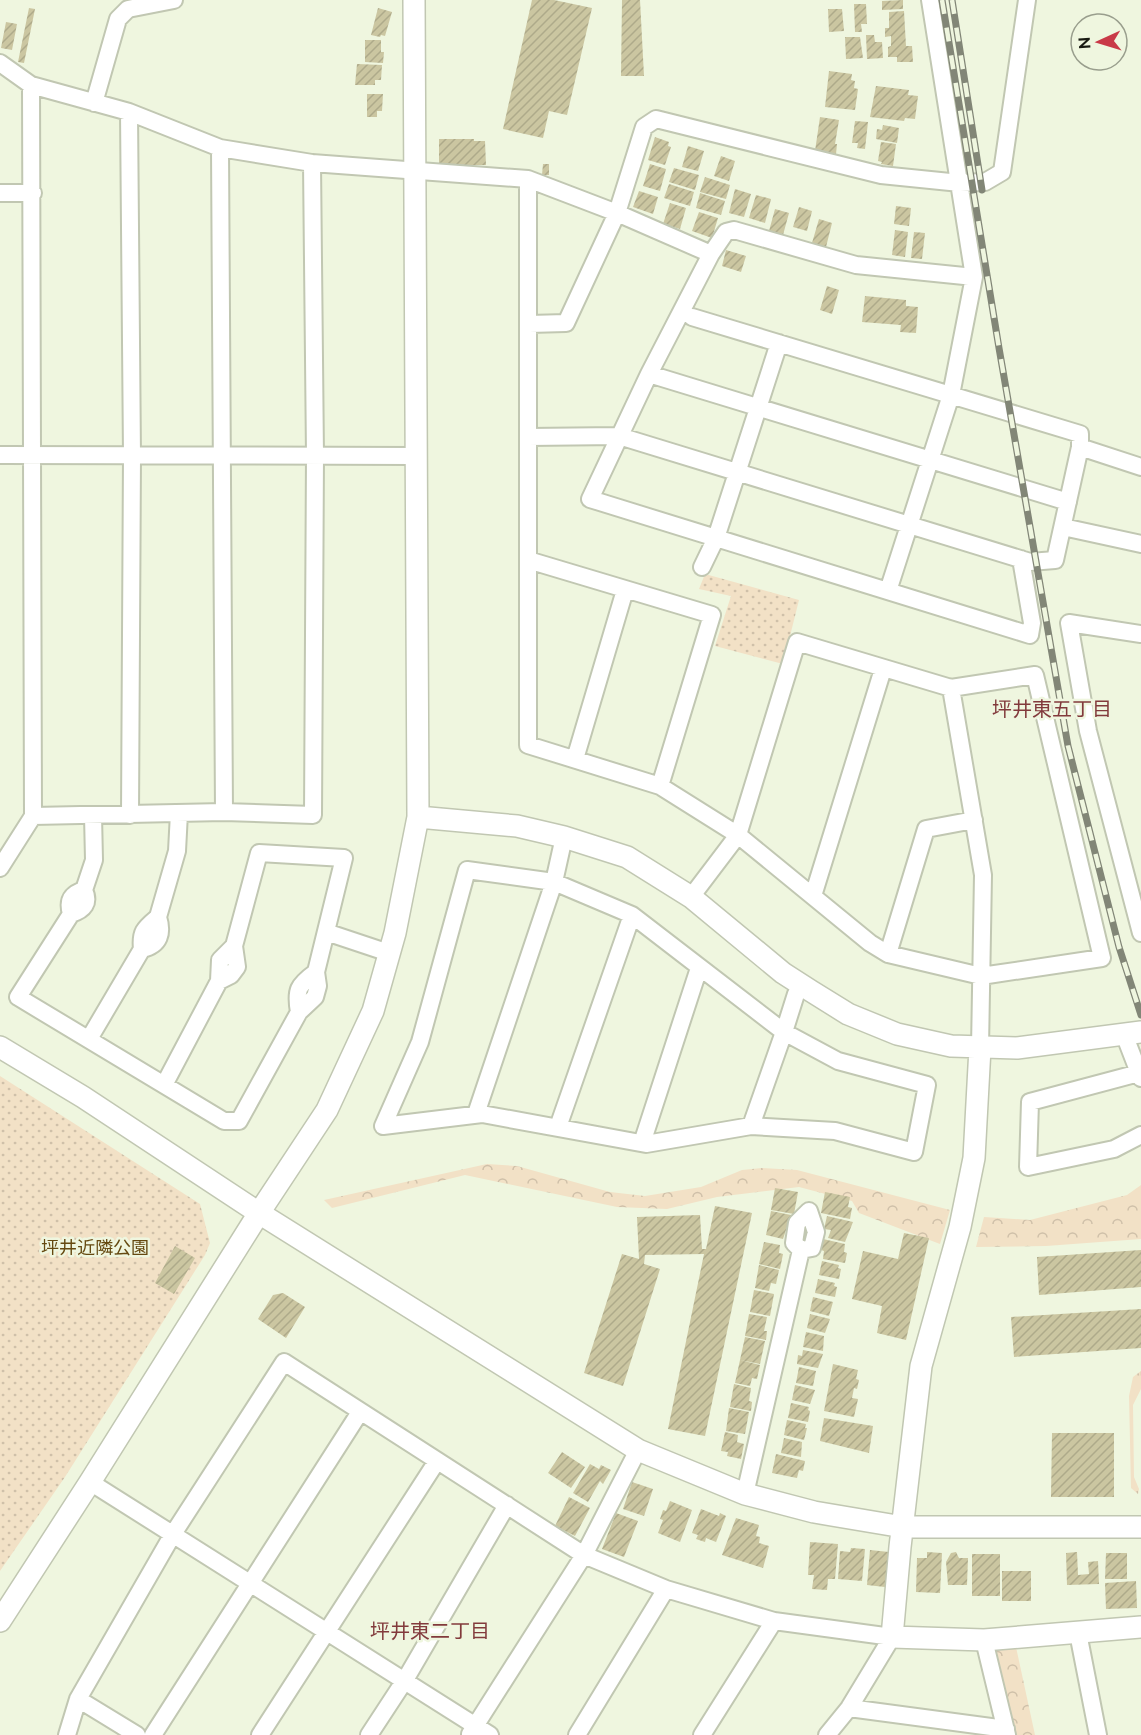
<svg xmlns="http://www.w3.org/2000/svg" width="1141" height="1735" viewBox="0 0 1141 1735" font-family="Raleway,'Noto Sans JP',sans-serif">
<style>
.grass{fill:url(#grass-tufts)}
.forest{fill:url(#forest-crowns)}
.park{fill:url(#park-dots)}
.building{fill:url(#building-hatch)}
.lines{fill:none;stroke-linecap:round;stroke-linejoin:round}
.minor-casing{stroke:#c1c7b2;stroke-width:20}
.tertiary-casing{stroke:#c1c7b2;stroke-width:24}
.minor{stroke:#fff;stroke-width:16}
.tertiary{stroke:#fff;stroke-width:21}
.rail-casing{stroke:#828677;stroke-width:7}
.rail{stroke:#eff6df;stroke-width:4.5;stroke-dasharray:14;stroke-linecap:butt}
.labels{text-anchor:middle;stroke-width:5;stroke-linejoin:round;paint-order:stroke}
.park-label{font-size:18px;fill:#654910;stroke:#eff6df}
.neighbourhood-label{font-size:20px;fill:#823a3c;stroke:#eff6df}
</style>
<defs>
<pattern id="grass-tufts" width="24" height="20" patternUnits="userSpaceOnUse" patternTransform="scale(1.5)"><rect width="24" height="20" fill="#f2e1c6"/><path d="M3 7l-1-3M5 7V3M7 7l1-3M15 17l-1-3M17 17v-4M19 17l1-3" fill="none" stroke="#cfc0a9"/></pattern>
<pattern id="forest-crowns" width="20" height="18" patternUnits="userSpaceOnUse" patternTransform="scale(1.5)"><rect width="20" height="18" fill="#f2e1c6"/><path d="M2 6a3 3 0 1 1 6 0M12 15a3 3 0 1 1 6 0" fill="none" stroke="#cfc0a9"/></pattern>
<pattern id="park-dots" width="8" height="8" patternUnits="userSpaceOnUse" patternTransform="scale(1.5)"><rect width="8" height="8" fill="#f2e1c6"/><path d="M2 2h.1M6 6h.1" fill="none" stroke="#cfc0a9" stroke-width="1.8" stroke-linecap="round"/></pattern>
<pattern id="building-hatch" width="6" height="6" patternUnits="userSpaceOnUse" patternTransform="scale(1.5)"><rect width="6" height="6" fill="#cbc6a1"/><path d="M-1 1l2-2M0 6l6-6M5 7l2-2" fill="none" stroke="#aeaa8a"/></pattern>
</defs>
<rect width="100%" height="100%" fill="#eff6df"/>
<path class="grass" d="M1141,1371V1389L1133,1405L1134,1477L1139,1489L1138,1494L1131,1488L1129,1396L1133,1377Z"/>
<path class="forest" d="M487,1164L517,1166L610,1192L645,1196L701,1187L742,1170L762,1168L797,1170L950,1210L940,1244L859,1213L852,1201L799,1187L717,1197L667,1209L617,1207L465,1175L332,1208L324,1200Z
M1141,1185V1239L1046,1246L976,1247L984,1217L1030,1220L1127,1195Z
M1016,1647L1035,1735H1015L994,1650Z"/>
<path class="park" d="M705,574L799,600L783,664L715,646L731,596L699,589Z
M0,1076L200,1204L210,1243L205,1255L65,1477L0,1571Z"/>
<path class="building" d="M532,0H554L592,8L567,115L549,111L543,138L503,129Z
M622,0H640L644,76H621Z
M903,0V9L882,10V1Z
M854,4H866L867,24H861L862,32H855Z
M29,8L35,9L24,63L18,62Z
M378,8L392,12L385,36L381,35L380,37L371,35Z
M828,9H842L844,31L829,32Z
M904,11L906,46H912L913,62H897V57H888V47L891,46V36L885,37V28H889V12Z
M6,22L17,24L12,50L1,48Z
M866,35H874L875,42H882L883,58L867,59Z
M845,37H860L863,58L846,59Z
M365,40H381V52H384L383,63L365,62Z
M357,64L382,65L381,80H375V85H355Z
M829,71L852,74L851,80L855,81L854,88L858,89L855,110L825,107Z
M876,86L909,90L908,95L918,96L915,119L905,118L904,121L870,117Z
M367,94H383L382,111H377V117H367Z
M820,117L839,120L835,144H837L836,154L815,151Z
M855,121L868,122L865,149L857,148L858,143H852Z
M883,125L899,128L897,143L876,139L877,129L882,130Z
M655,137L669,142L668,146L671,147L665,165L648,160Z
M439,139H474V141H485L486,165H439Z
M881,142L896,144L893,166L881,164L882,162L878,161Z
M688,146L704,151L698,171L682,167Z
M721,156L735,161L729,181L714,176Z
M543,164H549V175H542Z
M650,164L666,169L660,191L643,186Z
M674,168L699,175L695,190L669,182Z
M705,177L730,185L726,199L700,192Z
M669,184L694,192L690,206L664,198Z
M735,189L751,194L744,217L729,213Z
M639,191L658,197L653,214L633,207Z
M700,193L725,201L721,215L696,208Z
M756,195L771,199L765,223L749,218Z
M670,203L686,208L680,229L663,224Z
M896,206L911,208L909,226L894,224Z
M799,207L812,211L807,231L793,227Z
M775,209L789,213L783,235L769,231Z
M699,212L718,218L712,238L692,231Z
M819,219L832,223L826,247L812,243Z
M895,230L908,232L905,257L892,255Z
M914,232L925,233L922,259L911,258Z
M726,250L746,256L741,272L722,266Z
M827,286L839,290L832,314L820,310Z
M865,296L906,300V306L918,307L916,333L900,332L901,325L862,322Z
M775,1188L798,1192L794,1214L771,1210Z
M825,1192L850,1197L848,1207L852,1208L850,1219L821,1213Z
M715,1206L752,1213L705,1436L668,1429L704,1254L645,1255L644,1264L660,1269L623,1386L584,1373L622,1254L639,1259L637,1217L700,1215L702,1249H706Z
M771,1211L791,1215L783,1239L766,1235Z
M827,1216L853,1222L845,1242L828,1238L831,1230L824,1229Z
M904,1233L929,1238L906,1340L877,1333L882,1306L852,1299L863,1251L898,1259Z
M823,1239L845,1244L844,1252L847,1253L845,1263L823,1259L824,1251L821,1250Z
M764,1242L780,1245L779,1253L783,1254L780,1269L759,1264Z
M175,1246L195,1258L174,1294L155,1283Z
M1141,1250V1287L1039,1295L1037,1257Z
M822,1261L839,1265L838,1268L841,1269L839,1279L819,1275Z
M759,1265L779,1270L776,1284L771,1283L769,1291L755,1288Z
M818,1279L835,1283L834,1286L837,1287L835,1297L815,1293Z
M754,1290L774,1294L770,1316L750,1312Z
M283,1293L305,1307L286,1338L258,1319L273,1295Z
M813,1297L833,1302L829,1316L810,1311Z
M1141,1309V1348L1014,1357L1011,1317Z
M749,1314L767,1317L764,1331H767L766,1340L745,1336Z
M810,1314L830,1319L825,1333L807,1328Z
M806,1332L824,1336L823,1351L803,1347Z
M745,1337L765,1341L760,1364L740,1360Z
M803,1350L823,1354L818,1368L797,1364L798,1355L802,1356Z
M740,1360L760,1365L757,1379L752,1378L750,1386L735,1383Z
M833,1364L858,1370L856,1379L859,1380L857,1389L854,1388L852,1398L858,1399L854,1417L824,1411Z
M799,1367L816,1371L813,1386L796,1383Z
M734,1384L751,1388L749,1401L752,1402L751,1411L730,1407Z
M795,1385L815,1390L810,1404L792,1400Z
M791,1403L809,1407L808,1410L810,1411L808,1422L788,1418Z
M729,1408L749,1412L745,1434L726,1431Z
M824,1418L873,1426L869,1453L820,1441Z
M787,1420L806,1424L805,1428H807L804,1440L784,1435Z
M725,1432L738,1435L737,1442L744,1444L741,1459L727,1456L728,1452L721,1451Z
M1052,1433H1114V1497H1051Z
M784,1438L802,1442L801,1457L781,1453Z
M562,1452L585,1467L571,1488L548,1473Z
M776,1454L805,1461L803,1471L799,1470L797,1478L772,1473Z
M590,1464L599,1469L601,1465L611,1470L603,1484L600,1481L588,1502L573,1493Z
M632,1482L653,1489L644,1516L623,1509Z
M569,1497L590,1508L575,1536L555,1526Z
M670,1501L692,1510L680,1542L658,1533L663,1520L660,1519L663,1510L666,1511Z
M701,1509L719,1516L720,1513L726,1516L716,1542L706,1538L705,1542L696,1539L698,1535L692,1533Z
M616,1513L638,1521L624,1557L602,1549Z
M736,1518L759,1525L756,1536L760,1537L759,1543L769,1546L763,1568L722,1555Z
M810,1542L838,1544L835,1579H828L827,1590L812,1589L814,1575H808Z
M851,1548L865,1549L862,1581L838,1579L840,1551L850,1552Z
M870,1550L889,1552L885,1587L867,1585Z
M927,1552L942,1553L940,1593L916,1592L917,1558H927Z
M956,1552L959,1558H968L967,1585H948L946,1562L951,1553Z
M1077,1552L1078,1575L1089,1574L1088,1562L1098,1561L1099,1584L1067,1585L1066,1553Z
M1106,1553H1127V1579H1105Z
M972,1554H1000V1596H972Z
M1002,1571H1031V1601H1002Z
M1136,1581L1137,1608L1106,1609L1105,1583Z"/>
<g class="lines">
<g class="minor-casing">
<path id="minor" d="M0,63L31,85L129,112L220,148L312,163L528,179L617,213L644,127L656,119L881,175L960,183L985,182L1002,172L1027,0
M94,103L118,19L128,9L174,0
M129,112L132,456L130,815
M220,148L224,812
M528,179V745L660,786L738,835L870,943L888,954L981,976L1102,958L1035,675L951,688L797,642L738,835L691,897
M0,193H33
M711,254L726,232L734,230L856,265L974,277
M529,324L566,323L617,213L711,254L649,374L590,499L1030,635L1032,623L1021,559
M649,374L1068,502
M528,437L619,436L1030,562L1055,560L1080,447V434L692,317
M1080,447L1141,467
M0,455L415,456
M1063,527L1141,544
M528,560L712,615L660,786
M702,567L716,538L779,343
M888,591L951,395L974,277L930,0
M1141,634L1069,623L1088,731L1141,933
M951,688L983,875L980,1048
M575,759L625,590
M93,815L94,860L84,890C90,903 84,910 71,914L18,997L224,1121H239L299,1012L315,997L318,986L316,972L344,858L259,853L234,946L237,967L231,975L219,981L164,1085
M33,816L224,812L313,815L315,456L312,163
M0,868L33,816L31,85
M813,896L883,669
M71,914C67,900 71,894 84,890
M326,932L389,953
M142,949C140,931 145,928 158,917
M888,954L926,829L974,820
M219,981L220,960L234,946
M299,1012C295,990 298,985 316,972
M1124,1034L1141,1078
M89,1039L142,949C160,945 163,933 158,917L177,851L179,813
M1139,1073L1030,1102L1028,1167L1114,1149L1141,1135
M476,1114L554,882L564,837
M751,1126L784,1032L632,915L554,882L467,870L420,1042L383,1126L482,1114L646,1144L751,1126L835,1131L914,1152L927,1085L838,1061L784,1032L796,994L802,986
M558,1127L632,915
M642,1143L699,968
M90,1482L490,1735
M745,1494L801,1250L794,1243L797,1223L809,1211L816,1232L812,1248L801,1250
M1078,1633L1098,1735
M984,1640L1007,1735
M78,1699L137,1735
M849,1708L1006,1729
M470,1734L584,1555L638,1450
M67,1735L78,1699L173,1534L284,1362L584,1555L666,1589L774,1621L892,1637L849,1708L827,1735
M153,1735L360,1412
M260,1735L437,1461
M369,1735L405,1680L507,1505
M577,1735L666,1589
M702,1735L774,1621"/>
</g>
<g class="tertiary-casing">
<path id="tertiary" d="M418,817L517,826L564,837L627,857L691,897L783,973L811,991L848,1014L897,1034L951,1046L1017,1048L1141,1032
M0,1047L83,1097L259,1213L638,1450L745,1494L814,1512L903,1527H1141
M980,1048L974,1158L960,1227L921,1366L900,1547L892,1637L984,1640L1141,1627
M0,1621L90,1482L259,1213L327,1110L373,1011L395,933L418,817L414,0"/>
</g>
<use href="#minor" class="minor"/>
<use href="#tertiary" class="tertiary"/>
<g class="rail-casing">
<path id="rail" d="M942,0L999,348L1068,746L1119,947L1141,1015
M952,0L982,190"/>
</g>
<use href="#rail" class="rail"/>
</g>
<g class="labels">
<g class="park-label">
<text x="95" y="1254">坪井近隣公園</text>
</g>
<g class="neighbourhood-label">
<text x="1052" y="716">坪井東五丁目</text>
<text x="430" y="1638">坪井東二丁目</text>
</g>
</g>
<g transform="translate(1099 42) rotate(266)"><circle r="28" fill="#eff6df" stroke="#999e8d" stroke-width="1.5"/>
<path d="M0-4.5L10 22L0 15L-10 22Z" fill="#c93947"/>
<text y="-9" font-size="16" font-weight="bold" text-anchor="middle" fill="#181a12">N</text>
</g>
</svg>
